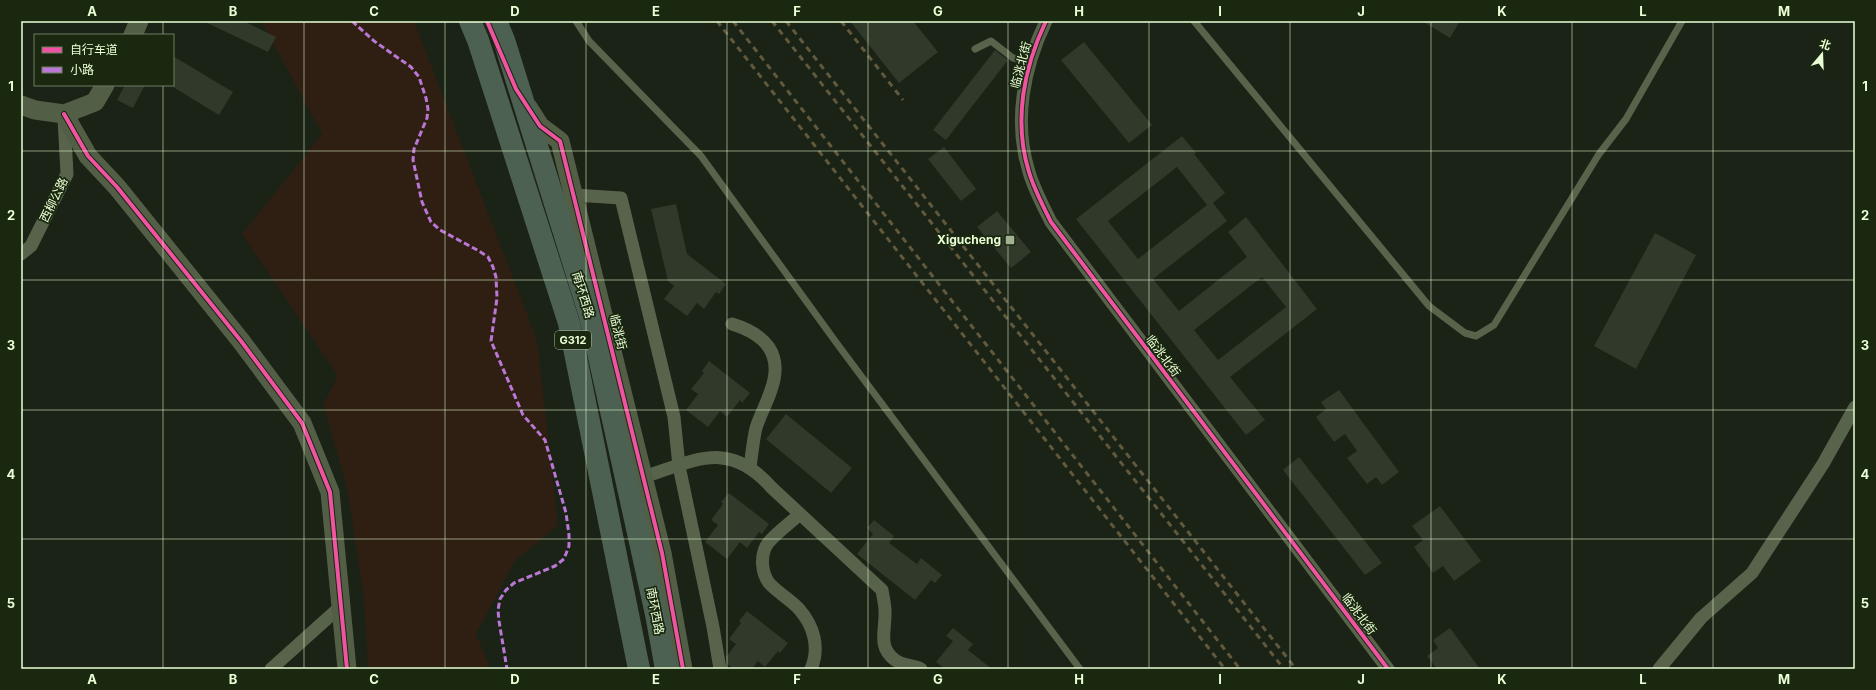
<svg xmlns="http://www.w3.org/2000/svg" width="1876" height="690" viewBox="0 0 1876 690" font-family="Inter,'Noto Sans SC',sans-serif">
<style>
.grass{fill:#2f1f13}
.building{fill:#31392b;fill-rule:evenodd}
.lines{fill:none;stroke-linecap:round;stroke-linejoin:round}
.lane{stroke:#58634b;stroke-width:7}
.street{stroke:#58634b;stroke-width:13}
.secondary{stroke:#525e45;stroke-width:19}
.highway{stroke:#4d6152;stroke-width:22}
.rail{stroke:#60593e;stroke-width:3;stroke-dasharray:6 5;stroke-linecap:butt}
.highway-bridge{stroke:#4d6152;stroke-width:22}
.quiet{stroke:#ba77d6;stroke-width:3;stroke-dasharray:6 3;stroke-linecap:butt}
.cycleway-casing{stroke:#1a2810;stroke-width:6}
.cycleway{stroke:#f153a3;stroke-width:4}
.grid{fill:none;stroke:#eaffd6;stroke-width:1;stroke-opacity:0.55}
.poi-dot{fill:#a2b293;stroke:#1a2810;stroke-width:1.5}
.labels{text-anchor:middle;stroke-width:3.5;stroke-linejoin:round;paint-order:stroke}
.shield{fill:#1a2810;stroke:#acbe9b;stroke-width:1}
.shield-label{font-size:11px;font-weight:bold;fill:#eaffd6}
.street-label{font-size:12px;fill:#eaffd6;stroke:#1a2810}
.poi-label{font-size:12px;font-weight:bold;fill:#eaffd6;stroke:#1a2810;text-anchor:end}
.neatline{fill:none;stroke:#eaffd6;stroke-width:1.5}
.grid-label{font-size:13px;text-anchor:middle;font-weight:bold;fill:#eaffd6}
</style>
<rect width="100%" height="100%" fill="#1b2216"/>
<path class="grass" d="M264,21H414L537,340L558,525L515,561L476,634L491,669H368L364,598L347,488L323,404L338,376L242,234L322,134L264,26Z"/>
<path class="building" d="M203,21H243L276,37L268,52Z
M850,21H913L938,52L899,83Z
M1422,21H1460L1450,38Z
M1084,42L1152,125L1129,143L1061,60Z
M995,50L1008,60L946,140L933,130Z
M173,56L233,92L219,115L173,87Z
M125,85H145L133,108L117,100Z
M1182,136L1196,153L1194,154L1225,193L1213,203L1227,221L1153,279L1179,311L1247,257L1228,232L1246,217L1317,309L1230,377L1265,420L1246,435L1076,219ZM1177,167L1207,205L1138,259L1108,221ZM1262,277L1286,307L1218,360L1194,330Z
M944,147L976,189L961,201L928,159Z
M676,204L687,254L726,284L719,294L716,292L704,309L697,303L687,316L664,299L674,286L668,281L651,209Z
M997,211L1031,252L1011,268L977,227Z
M1655,233L1696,255L1636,369L1594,346Z
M709,361L750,393L742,403L740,400L727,417L720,411L708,427L686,410L698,394L691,389L704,373L702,371Z
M1339,390L1399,472L1382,485L1376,477L1367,484L1347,458L1357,451L1345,434L1334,442L1316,417L1326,409L1321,402Z
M786,414L852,468L831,493L766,439Z
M1299,457L1382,563L1365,575L1283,470Z
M729,493L769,524L762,534L759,532L747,548L740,542L727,559L705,542L718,525L711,520L723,504L721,502Z
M1440,506L1481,561L1454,581L1443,566L1433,573L1414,547L1423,540L1412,526Z
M874,520L894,536L889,543L917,564L921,558L942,575L935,583L931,580L915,600L857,554L873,534L867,528Z
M747,611L788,643L780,653L778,651L765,667L758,661L752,669H734L727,664L726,657L736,644L729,639L741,623L739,621Z
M953,628L973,644L968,650L992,669H945L936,662L953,641L946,636Z
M1450,628L1480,669H1437L1427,656L1438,648L1433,640Z"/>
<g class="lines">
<path class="lane" d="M576,21L589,41L701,156L838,345L1080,669
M1194,21L1429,306L1465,333L1476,336L1494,325L1599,154L1626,119L1682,21
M975,49L991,41L1013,58L1030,62"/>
<path class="street" d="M1046,21C1024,67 1013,121 1029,172C1034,189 1043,206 1051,222L1388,669
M574,195L621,198L674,417L679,466L713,627L720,669
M21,254L31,246L67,174L64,118
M732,324C765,334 784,354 771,390C767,403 760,415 756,428C753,440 752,454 750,467
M644,477C696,460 729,439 772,488L882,590C883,597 885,604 885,611C886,630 877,647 895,660C903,666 913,665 921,669
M800,514C790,523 777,532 768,543C760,554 761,572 769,583C778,593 791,600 799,609C814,626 820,648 811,669
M271,669L340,607
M1659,669L1701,618L1752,573L1823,464L1855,407"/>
<path class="secondary" d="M133,35L139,21
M21,105L35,110L64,114L95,102L105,85
M528,107L540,126L560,141L662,553L683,669
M64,114L88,156L117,187L241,341L302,423L330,492L347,669"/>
<path class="highway" d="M470,21L478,40L569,323L639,669"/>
<path class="rail" d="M717,21L1225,669
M733,21L1240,669
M772,21L1284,669
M786,21L1296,669
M841,21L903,100"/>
<path class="highway-bridge" d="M496,21L504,40L590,316L656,614L666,669"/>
<path class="quiet" d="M352,21L374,41L411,67L419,77L426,98L428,109L427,118L414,149L413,160L422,202L431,222L440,230L479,251L488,257L493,267L496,277L497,298L491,341L523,415L545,440L566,513L569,535V546L564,559L555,566L514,583L506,590L500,599L498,610L499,621L507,669"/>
<g class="cycleway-casing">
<path id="cycleway" d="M487,21L516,89L540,126L560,141L662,553L683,669
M1046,21C1024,67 1013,121 1029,172C1034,189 1043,206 1051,222L1388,669
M64,114L88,156L117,187L241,341L302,423L330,492L347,669"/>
</g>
<use href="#cycleway" class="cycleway"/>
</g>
<path class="grid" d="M163,21V35M304,21V669M445,21V669M586,21V669M727,21V669M868,21V669M1008,21V669M1149,21V669M1290,21V669M1431,21V669M1572,21V669M1713,21V669M163,85V669M21,151H1855M21,280H1855M21,410H1855M21,539H1855"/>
<rect class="poi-dot" x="1005" y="235" width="10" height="10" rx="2"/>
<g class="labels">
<rect class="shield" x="555" y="331" width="36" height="18" rx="3"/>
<g class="shield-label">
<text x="573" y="344">G312</text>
</g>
<g class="street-label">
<text transform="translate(1021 65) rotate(-75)" y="4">临洮北街</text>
<text transform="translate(54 200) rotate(-64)" y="4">西柳公路</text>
<text transform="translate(583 295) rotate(73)" y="4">南环西路</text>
<text transform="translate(618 332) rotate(76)" y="4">临洮街</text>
<text transform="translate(1163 356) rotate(53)" y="4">临洮北街</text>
<text transform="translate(655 611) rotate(79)" y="4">南环西路</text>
<text transform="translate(1359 614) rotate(53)" y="4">临洮北街</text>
</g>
<g class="poi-label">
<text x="1001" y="244">Xigucheng</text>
</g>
</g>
<rect width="1876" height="690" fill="none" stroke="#1a2810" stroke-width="44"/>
<rect x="34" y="34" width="140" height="52" fill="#1a2810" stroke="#6d7e5f"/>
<rect x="42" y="47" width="20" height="6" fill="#f153a3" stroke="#6d7e5f"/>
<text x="70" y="54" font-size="12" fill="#eaffd6">自行车道</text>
<rect x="42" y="67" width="20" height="6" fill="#ba77d6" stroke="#6d7e5f"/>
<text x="70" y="74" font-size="12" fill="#eaffd6">小路</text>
<g transform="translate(1822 54) rotate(19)" stroke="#1a2810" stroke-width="3" paint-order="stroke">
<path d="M0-3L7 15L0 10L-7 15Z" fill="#eaffd6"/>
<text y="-6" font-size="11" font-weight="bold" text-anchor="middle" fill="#eaffd6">北</text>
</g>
<rect x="22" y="22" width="1832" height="646" class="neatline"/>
<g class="grid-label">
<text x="92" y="16">A</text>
<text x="233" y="16">B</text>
<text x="374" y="16">C</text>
<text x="515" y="16">D</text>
<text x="656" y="16">E</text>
<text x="797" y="16">F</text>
<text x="938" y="16">G</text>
<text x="1079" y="16">H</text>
<text x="1220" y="16">I</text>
<text x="1361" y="16">J</text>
<text x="1502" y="16">K</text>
<text x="1643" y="16">L</text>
<text x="1784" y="16">M</text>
<text x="11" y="91">1</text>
<text x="1865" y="91">1</text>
<text x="11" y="220">2</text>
<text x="1865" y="220">2</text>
<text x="11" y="350">3</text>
<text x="1865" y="350">3</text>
<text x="11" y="479">4</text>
<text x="1865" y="479">4</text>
<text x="11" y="608">5</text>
<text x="1865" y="608">5</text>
<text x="92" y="684">A</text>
<text x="233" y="684">B</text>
<text x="374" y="684">C</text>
<text x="515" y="684">D</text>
<text x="656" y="684">E</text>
<text x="797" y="684">F</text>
<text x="938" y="684">G</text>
<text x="1079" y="684">H</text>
<text x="1220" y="684">I</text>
<text x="1361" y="684">J</text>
<text x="1502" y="684">K</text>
<text x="1643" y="684">L</text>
<text x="1784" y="684">M</text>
</g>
</svg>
